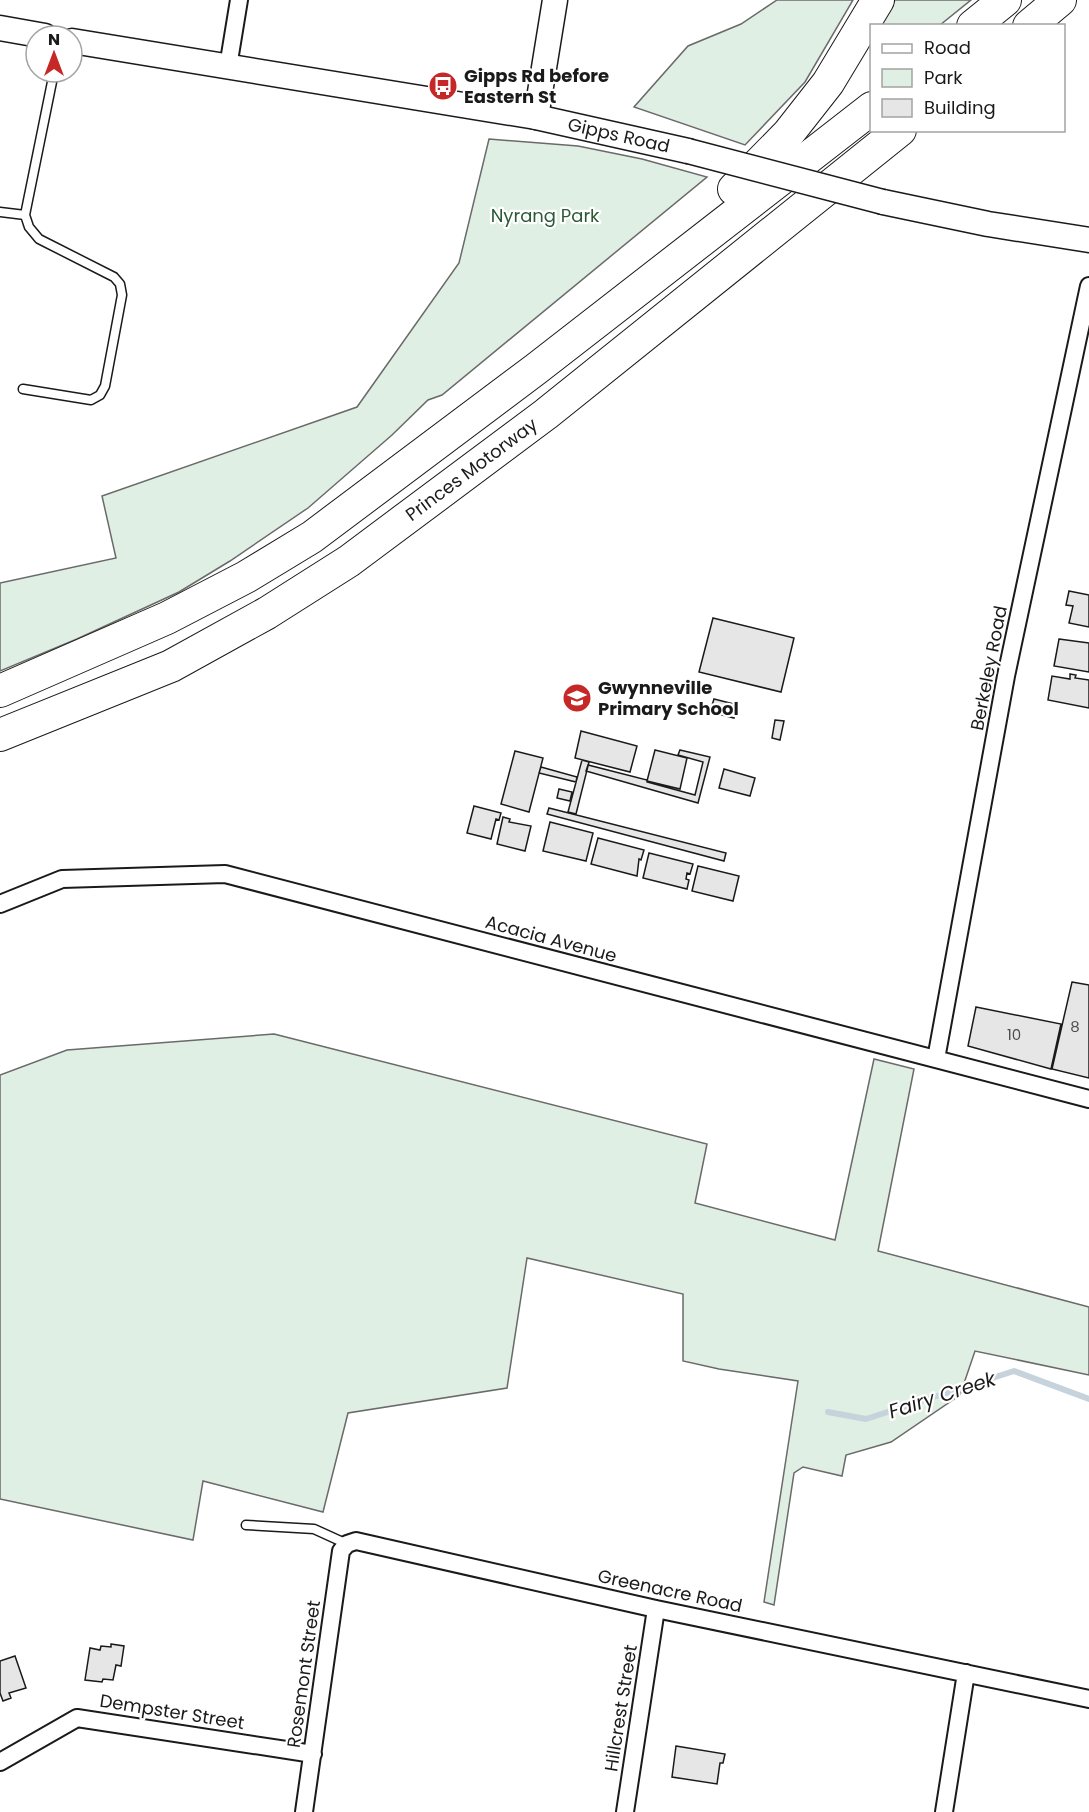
<svg xmlns="http://www.w3.org/2000/svg" width="1089" height="1812" viewBox="0 0 1089 1812" font-family="Poppins,sans-serif">
<style>
.green{fill:#e0efe3;stroke:#6a6a6a;stroke-width:1.5}
.lines{fill:none;stroke-linecap:round;stroke-linejoin:round}
.stream{stroke:#c6d2dc;stroke-width:6}
.building{fill:#e6e6e6;stroke:#1a1a1a;stroke-width:1.5}
.lane-casing{stroke:#1a1a1a;stroke-width:11}
.street-casing{stroke:#1a1a1a;stroke-width:20}
.secondary-casing{stroke:#1a1a1a;stroke-width:27}
.highway-casing{stroke:#1a1a1a;stroke-width:34}
.lane{stroke:#fff;stroke-width:8}
.street{stroke:#fff;stroke-width:16}
.secondary{stroke:#fff;stroke-width:24}
.highway{stroke:#fff;stroke-width:32}
.secondary-bridge-casing{stroke:#1a1a1a;stroke-width:27;stroke-linecap:butt}
.secondary-bridge{stroke:#fff;stroke-width:24}
.labels{text-anchor:middle;stroke-width:4.5;stroke-linejoin:round;paint-order:stroke}
.number-label{font-size:15px;fill:#4d4d4d}
.poi-label{font-size:18px;font-weight:bold;fill:#1a1a1a;stroke:#fff;text-anchor:start}
.street-label{font-size:18px;fill:#1a1a1a;stroke:#fff}
.park-label{font-size:18px;fill:#2b5a34;stroke:#fff}
.water-label{font-size:20px;font-style:italic;fill:#1a1a1a;stroke:#fff}
</style>
<rect width="100%" height="100%" fill="#fff"/>
<path class="green" d="M777,0H853L805,82L745,145L634,107L688,46L741,24Z
M895,0H971L940,25L880,26Z
M489,139L578,146L642,159L707,177L442,395L428,400L392,435L308,508L230,561L179,592L77,639L0,671V583L116,558L102,496L357,407L459,263Z
M274,1034L707,1144L695,1203L835,1240L874,1059L914,1069L878,1251L1089,1307V1375L975,1351L960,1395L891,1442L846,1455L842,1476L803,1467L794,1473L774,1605L764,1602L798,1381L719,1369L683,1361V1294L527,1258L507,1388L348,1413L323,1512L203,1481L193,1540L0,1499V1075L67,1050Z"/>
<g class="lines">
<path class="stream" d="M828,1412L866,1419L1014,1371L1089,1399"/>
</g>
<path class="building" d="M1069,591L1089,595V627L1069,623L1073,606L1066,605Z
M713,618L794,638L781,692L699,672Z
M1059,639L1089,643V672L1054,666Z
M1070,674L1076,675L1075,678L1089,680V708L1048,700L1052,676L1070,679Z
M714,699L738,705L734,718L710,712Z
M775,720L784,721L780,740L772,738Z
M581,731L637,746L630,772L575,758Z
M655,750L687,758L680,789L647,781Z
M680,750L710,757L698,803L586,771L588,765L647,780V782L695,795L703,762L678,755Z
M515,751L543,758L529,812L501,804Z
M582,760L589,762L576,814L568,812Z
M541,767L577,777L576,782L539,773Z
M724,769L755,778L750,796L719,788Z
M559,789L572,792L570,801L557,798Z
M474,806L501,813L499,820L496,819L491,839L467,833Z
M549,808L726,853L724,861L547,814Z
M503,817L510,819L509,822L531,826L525,851L497,844Z
M550,822L593,833L586,861L543,851Z
M598,838L644,850L641,860L639,859L637,876L591,864Z
M649,853L693,864L690,874L687,873L686,879L689,880L687,889L643,878Z
M698,866L739,876L733,901L692,891Z
M1072,982L1089,985V1078L1052,1069Z
M976,1007L1061,1024L1051,1069L968,1046Z
M111,1644L124,1646L121,1666L116,1665L113,1680L103,1679L102,1682L85,1680L90,1648L100,1650L101,1646L111,1647Z
M15,1656L26,1688L9,1693L11,1698L3,1701L0,1693V1661Z
M676,1746L725,1754L723,1763H720L717,1784L672,1777Z"/>
<g class="lines">
<g class="lane-casing">
<path id="lane" d="M0,212L25,215
M23,389L91,400L100,395L105,386L122,295L120,284L114,277L39,239L29,227L25,215L54,72
M246,1525L314,1529L347,1544"/>
</g>
<g class="street-casing">
<path id="street" d="M228,67L239,0
M0,904L62,879L225,874L1089,1099
M936,1059L1006,676L1089,286
M0,1762L77,1718L313,1754
M304,1812L341,1551L347,1544L356,1541L656,1609L1089,1699
M625,1812L656,1609
M944,1812L966,1673"/>
</g>
<g class="secondary-casing">
<g id="secondary">
<path d="M0,28L45,36"/>
<path id="s1" d="M72,41L536,117L688,151"/>
<path d="M536,117L555,0"/>
<path d="M883,202L988,224L1089,240"/>
</g>
</g>
<g class="highway-casing">
<g id="highway">
<path d="M973,26L1005,0"/>
<path d="M1029,26L1060,0"/>
<path d="M734,189L788,134L828,83L878,0"/>
<path d="M0,691L167,618L246,577L312,537L536,369L872,108"/>
<path id="s2" d="M0,735L171,666L267,613L349,561L546,414L900,130"/>
</g>
</g>
<use href="#lane" class="lane"/>
<use href="#street" class="street"/>
<use href="#secondary" class="secondary"/>
<use href="#highway" class="highway"/>
<g class="secondary-bridge-casing">
<path id="secondary-bridge" d="M688,151L883,202"/>
</g>
<use href="#secondary-bridge" class="secondary-bridge"/>
</g>
<defs>
<g id="bus-disc" transform="scale(1.5)"><circle r="9.5" fill="#c62828" stroke="#fff"/><path d="M-5-6H5V4H4V6H2V4H-2V6H-4V4H-5ZM-3.5-4V0h7V-4ZM-3.5 1.2v1.5H-2V1.2ZM2 1.2v1.5H3.5V1.2Z" fill="#fff"/></g>
<g id="school-disc" transform="scale(1.5)"><circle r="9.5" fill="#c62828" stroke="#fff"/><path d="M0-5L7-2L0 1L-7-2ZM-4 1L0 2.5L4 1V4Q0 6-4 4Z" fill="#fff"/></g>
</defs>
<g fill-rule="evenodd">
<use href="#bus-disc" x="443" y="86"/>
<use href="#school-disc" x="577" y="698"/>
</g>
<g class="labels">
<g class="number-label">
<text x="1075" y="1032">8</text>
<text x="1014" y="1040">10</text>
</g>
<g class="poi-label">
<text x="464" y="82">Gipps Rd before<tspan x="464" dy="21">Eastern St</tspan></text>
<text x="598" y="694">Gwynneville<tspan x="598" dy="21">Primary School</tspan></text>
</g>
<g class="street-label">
<text dy="6" stroke="none"><textPath href="#s1" startOffset="555">Gipps Road</textPath></text>
<text dy="6" stroke="none"><textPath href="#s2" startOffset="544">Princes Motorway</textPath></text>
<text transform="translate(989 668) rotate(-79)" y="6">Berkeley Road</text>
<text transform="translate(551 939) rotate(15)" y="6">Acacia Avenue</text>
<text transform="translate(670 1591) rotate(12)" y="6">Greenacre Road</text>
<text transform="translate(304 1674) rotate(-82)" y="6">Rosemont Street</text>
<text transform="translate(621 1708) rotate(-81)" y="6">Hillcrest Street</text>
<text transform="translate(172 1712) rotate(9)" y="6">Dempster Street</text>
</g>
<g class="park-label">
<text x="545" y="222">Nyrang Park</text>
</g>
<g class="water-label">
<text transform="translate(942 1395) rotate(-18)" y="7">Fairy Creek</text>
</g>
</g>
<rect x="870" y="24" width="195" height="108" fill="#ffffff" stroke="#a3a3a3" stroke-width="1.5"/>
<rect x="882" y="44" width="30" height="9" fill="#ffffff" stroke="#a3a3a3" stroke-width="1.5"/>
<text x="924" y="54" font-size="18" fill="#1a1a1a">Road</text>
<rect x="882" y="69" width="30" height="18" fill="#e0efe3" stroke="#a3a3a3" stroke-width="1.5"/>
<text x="924" y="84" font-size="18" fill="#1a1a1a">Park</text>
<rect x="882" y="99" width="30" height="18" fill="#e6e6e6" stroke="#a3a3a3" stroke-width="1.5"/>
<text x="924" y="114" font-size="18" fill="#1a1a1a">Building</text>
<g transform="translate(54 54)"><circle r="28" fill="#ffffff" stroke="#a3a3a3" stroke-width="1.5"/>
<path d="M0-4.5L10 22L0 15L-10 22Z" fill="#c62828"/>
<text y="-9" font-size="16" font-weight="bold" text-anchor="middle" fill="#1a1a1a">N</text>
</g>
</svg>
